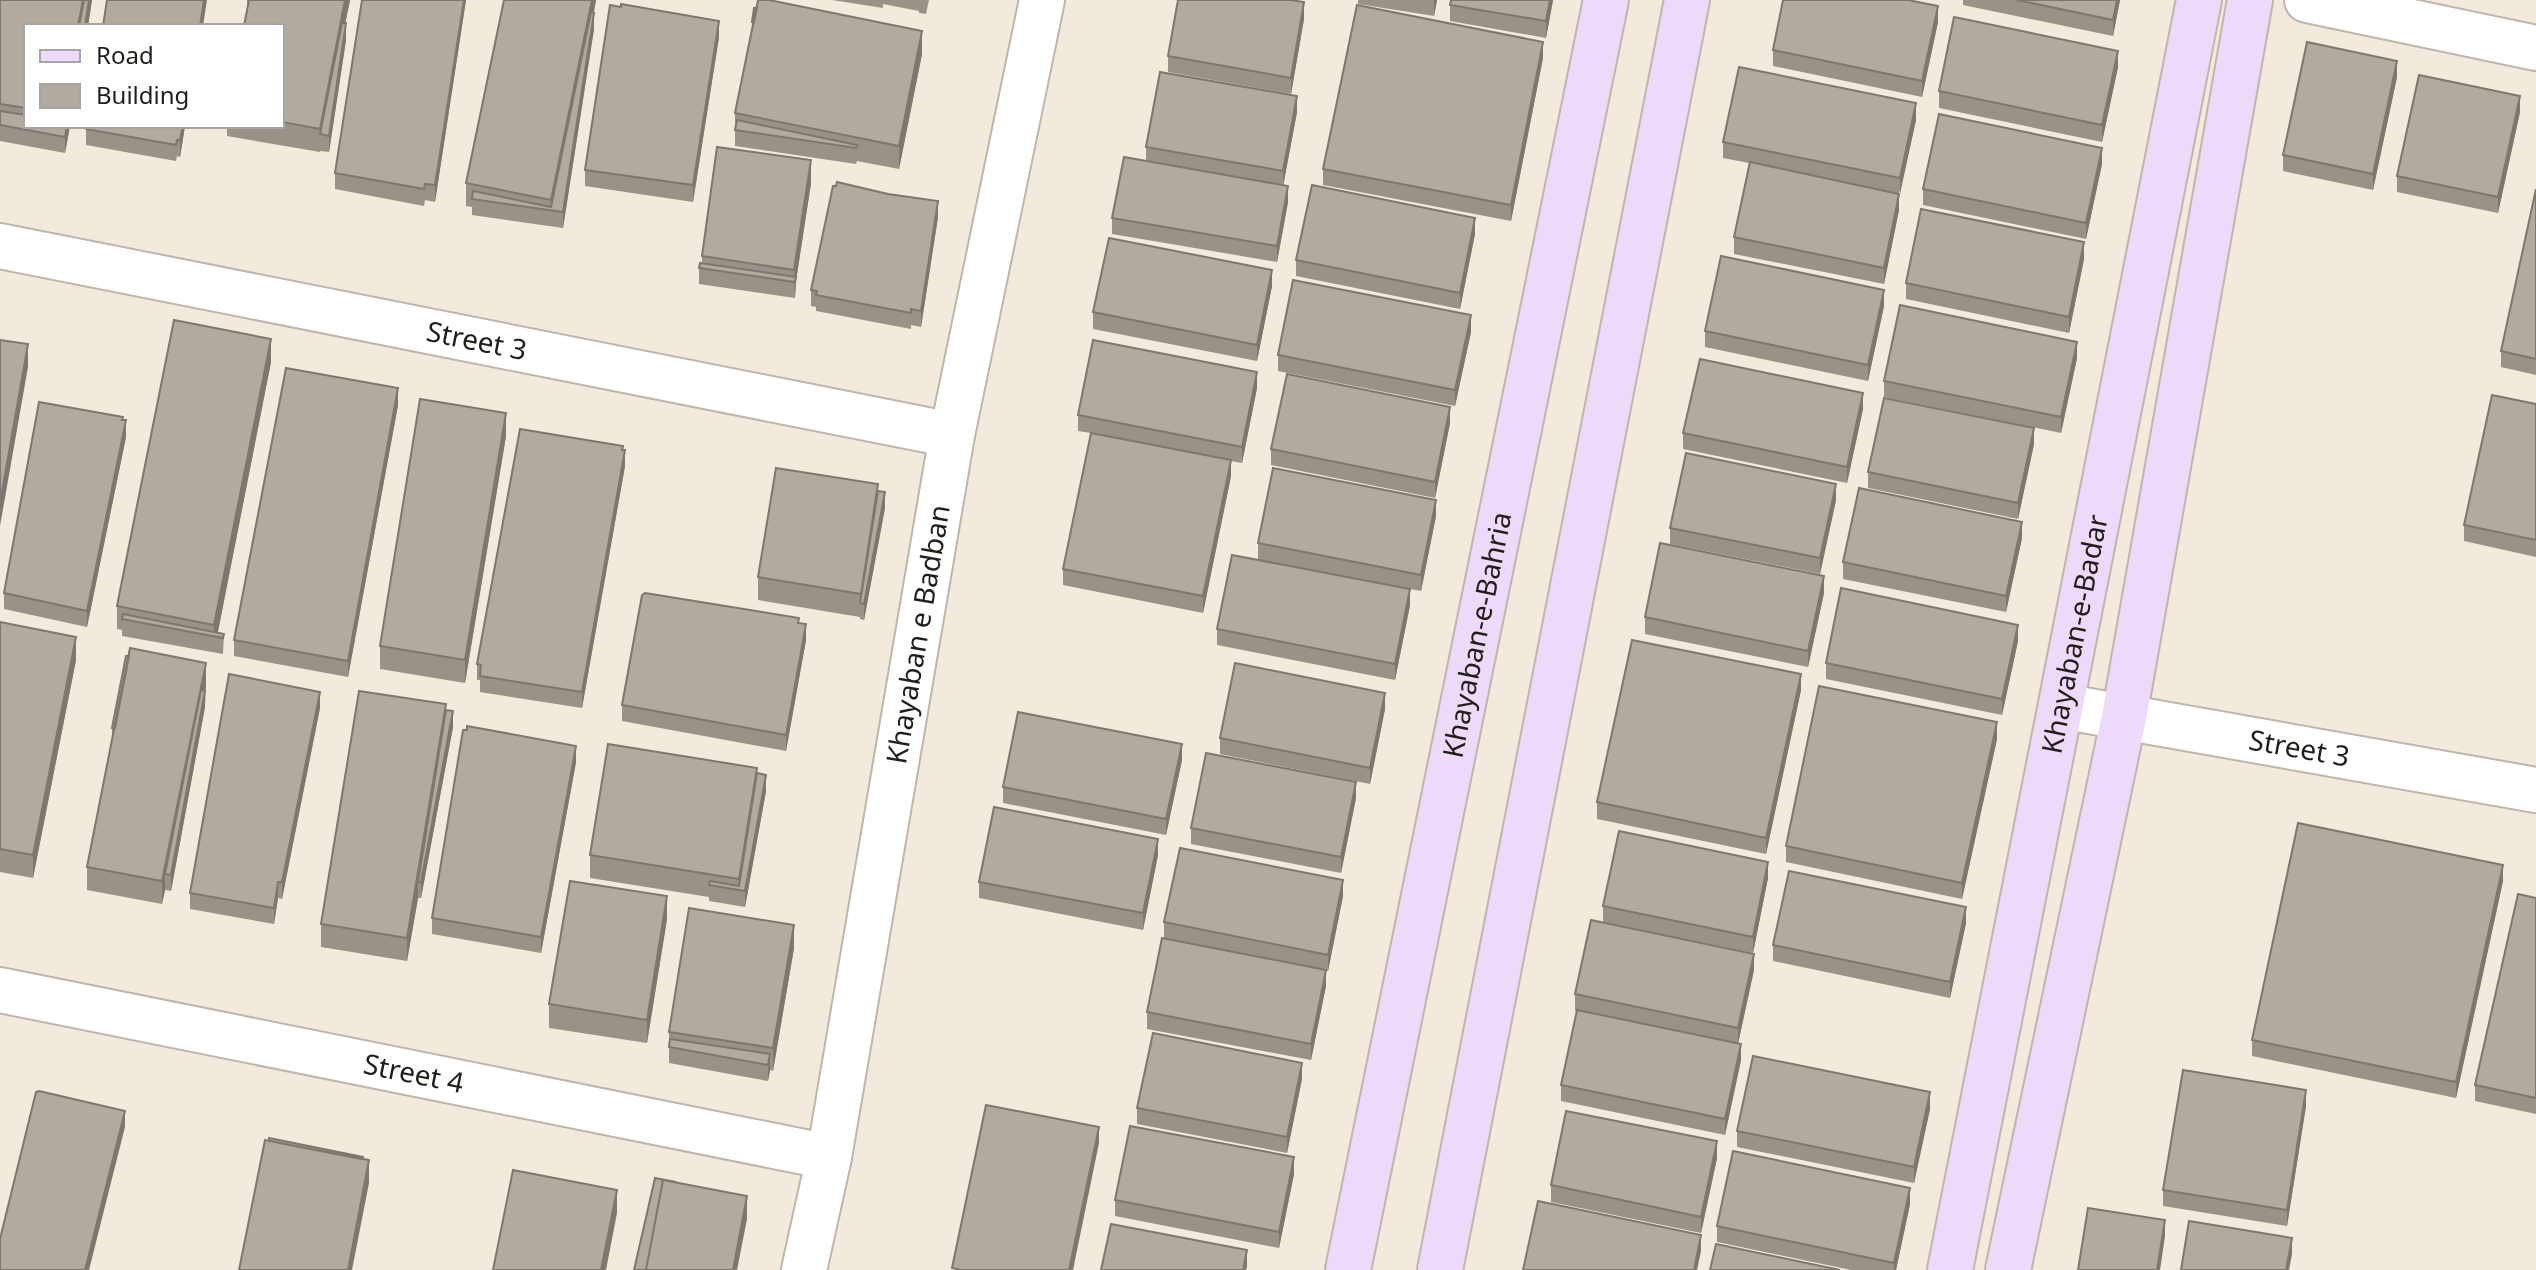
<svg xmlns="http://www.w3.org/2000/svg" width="2536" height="1270" viewBox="0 0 2536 1270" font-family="'Noto Sans',sans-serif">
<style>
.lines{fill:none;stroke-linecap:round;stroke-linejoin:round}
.street-casing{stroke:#bfb6ab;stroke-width:48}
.secondary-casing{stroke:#bfb6ab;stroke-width:48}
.street{stroke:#fff;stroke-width:44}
.secondary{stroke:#eddafa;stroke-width:44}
.wall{fill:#9a9289}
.shaded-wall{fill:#7d776f}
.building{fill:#b3aa9f;stroke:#7d776f;stroke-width:2}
.labels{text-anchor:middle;stroke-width:6;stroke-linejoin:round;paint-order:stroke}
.street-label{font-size:28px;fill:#211e1a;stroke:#fff}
</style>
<rect width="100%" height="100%" fill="#f3eade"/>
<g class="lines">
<g class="street-casing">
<g id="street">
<path d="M2307,0L2536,48"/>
<path id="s1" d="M0,246L952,435"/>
<path id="s2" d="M2061,706L2536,790"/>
<path id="s3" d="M0,990L829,1157"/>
<path id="s4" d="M804,1270L829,1157L952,435L1042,0"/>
</g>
</g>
<g class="secondary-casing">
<g id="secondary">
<path id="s5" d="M1348,1270L1606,0"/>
<path d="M1440,1270L1687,0"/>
<path id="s6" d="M1950,1270L2199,0"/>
<path d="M2008,1270L2124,717L2250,0"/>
</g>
</g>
<use href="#street" class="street"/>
<use href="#secondary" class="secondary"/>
</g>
<path class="wall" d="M0,0H92L88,26H26V126H70L65,153L0,141Z
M247,0H350L345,23L346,40L329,152L320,151V152L227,136V126H282V26L247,11Z
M466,0L435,202L425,200L424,206L335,189V173Z
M596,0L594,13V29L563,228L472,215V207L466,206V183Z
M832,0H929L926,14L919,13V11L883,4V8Z
M1358,0H1437L1434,16L1358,4Z
M1553,0L1546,38L1450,21V5Z
M1963,0H2120L2113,36L1963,5Z
M1304,19L1291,94L1168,72V56Z
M752,22L922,54L899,169L857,161L856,164L735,146V113L752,33Z
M1938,22L1922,97L1773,66V50Z
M719,37L693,202L585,186V170Z
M1543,58L1511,221L1323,185V169Z
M2118,67L2102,142L1939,108V91Z
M2397,77L2373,190L2283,171V155Z
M1297,112L1283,185L1288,202L1277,262L1112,234V218L1146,161V147Z
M2520,112L2498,213L2397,192V176Z
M1916,120L1899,194V210L1884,284L1734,254V237L1749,163L1723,158V142Z
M185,126L180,157L177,156L176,161L86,145V129Z
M2102,164L2086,239L1923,205V189Z
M811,183L796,281L795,298L699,284V268L702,263V256Z
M2536,189V375L2501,367V351Z
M938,217L921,327L911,325V329L816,311V307L811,306V290Z
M1475,234L1460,309L1296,276V260Z
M2084,259L2069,333L1906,299V283Z
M1272,286L1257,361L1093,329V312Z
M1884,306L1868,381L1705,347V331Z
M1471,332L1455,406L1278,371V355Z
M2077,358L2061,433L1884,397V381Z
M271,362L218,632L224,634L223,654L122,636V630L117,629V606Z
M1257,388L1242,463L1231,461V476L1203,613L1063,585V569L1091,433L1078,431V415Z
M2536,404V557L2464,541V525Z
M398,405L348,677L234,656V640Z
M1863,409L1847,483L1683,449V433Z
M123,420L126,437L87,627L4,609V593Z
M1450,423L1435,498L1271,465V449Z
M506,436L465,683L380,669V646Z
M2034,444L2018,519L1868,488V472Z
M623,450L625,466L582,708L480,692V680H477V664Z
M878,491L885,508L864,620L860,619V617L758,600V577Z
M1836,500L1820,574L1670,544V528Z
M1436,516L1421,591L1410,589V605L1395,680L1217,645V629L1258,559V543Z
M2022,538L2006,612L1843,579V562Z
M1824,593L1808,667L1645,634V617Z
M0,622L76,660L33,878L0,872Z
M799,623L806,640L786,751L622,721V705Z
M2018,641L2002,715L1826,679V663Z
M206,686L205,707L171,891L165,890L162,904L87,890V867L112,740V728Z
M1801,690L1766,854L1597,819V802Z
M320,708L282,899L278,898L274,924L190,909V893Z
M1385,709L1370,784L1220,754V738Z
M446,711L453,727L421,898H418L407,961L321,947V924Z
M1997,739L1962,899L1786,862V846Z
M1182,760L1166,835L1003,803V787Z
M576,762L541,953L432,934V918Z
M757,775L766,791L745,907L709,901V897L590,878V855Z
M1356,798L1341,873L1191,844V828Z
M1158,855L1143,930L979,898V882Z
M1768,878L1753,953L1603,922V906Z
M2503,881L2456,1098L2252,1056V1040Z
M1343,896L1328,971H1326V986L1311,1060L1147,1029V1012L1164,938V922Z
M2536,898V1114L2475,1101V1085Z
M667,919L647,1043L549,1028V1004Z
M1966,923L1950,998L1773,961V945Z
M794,948L773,1071L770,1070L768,1081L669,1063V1032Z
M1754,970L1738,1043L1741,1060L1725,1135L1561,1101V1085L1577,1011H1575V994Z
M1302,1079L1287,1153L1137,1124V1108Z
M2306,1106L2287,1226L2163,1206V1190Z
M1930,1109L1914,1183L1737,1147V1131Z
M1717,1158L1701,1233L1551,1202V1185Z
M1294,1174L1279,1248L1115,1216V1200Z
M1910,1204L1896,1270H1851L1717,1242V1226Z"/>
<path class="shaded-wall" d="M89,0H92L88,26H85Z
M204,0H207L203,26H200Z
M345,0H350L323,135L320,134V152V129Z
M464,0H466L435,202V185Z
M592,0H596L554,211H551V200Z
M1434,0H1437L1434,16Z
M1550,0H1553L1546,38V21Z
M2117,0H2120L2113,36V20Z
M1304,2V19L1291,94V78Z
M1938,6V22L1922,97V81Z
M594,13V29L563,228V212Z
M719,21V37L693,202V185Z
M346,23V40L329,152V136Z
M922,31V54L899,169V146Z
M1543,42V58L1511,221V205Z
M2118,51V67L2102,142V125Z
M2397,61V77L2373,190V174Z
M1297,96V112L1283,187V171Z
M2520,96V112L2498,213V197Z
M1916,103V120L1900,194V178Z
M67,126H70L65,153V137Z
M183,126H185L180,157V140Z
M2102,148V164L2086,239V223Z
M811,160V183L796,281L795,298L794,270Z
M1288,186V202L1277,262V246Z
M1899,194V210L1884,284V268Z
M938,201V217L921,327V311Z
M1475,218V234L1460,309V293Z
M2084,242V259L2069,333V317Z
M1272,270V286L1257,361V345Z
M1884,290V306L1868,381V365Z
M1471,315V332L1455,406V390Z
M271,339V362L217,636H214V625Z
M2077,342V358L2061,433V417Z
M28,344V367L0,526V503Z
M1257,372V388L1242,463V447Z
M398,388V405L348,677V661Z
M1863,393V409L1847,483V467Z
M1450,407V423L1435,498V482Z
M506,413V436L465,683V660Z
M126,420V437L87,627V611Z
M2034,428V444L2018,519V503Z
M625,450V466L582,708V692Z
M1231,460V476L1203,613V596Z
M1836,484V500L1820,574V558Z
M885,492V508L864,620V604Z
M1436,500V516L1421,591V575Z
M2022,522V538L2006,612V596Z
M1824,576V593L1808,667V651Z
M1410,589V605L1395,680V664Z
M806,624V640L786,751V735Z
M2018,625V641L2002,715V699Z
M76,637V660L33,878V855Z
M206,663V686L168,875L165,874V890L162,904V881Z
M1801,674V690L1766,854V838Z
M205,691V707L171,891V875Z
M320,692V708L282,899V882Z
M1385,693V709L1370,784V768Z
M446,704V727L418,882V898L407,961V938Z
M453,711V727L421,898V882Z
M1997,722V739L1962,899V883Z
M1182,744V760L1166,835V819Z
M576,746V762L541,953V937Z
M766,775V791L745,907V891Z
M1356,782V798L1341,873V857Z
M1158,839V855L1143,930V913Z
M1768,862V878L1753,953V937Z
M2503,865V881L2456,1098V1082Z
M1343,880V896L1328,971V955Z
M278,882V898L274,924V908Z
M667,896V919L647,1043V1020Z
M1966,907V923L1950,998V982Z
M794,925V948L773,1071V1048Z
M1754,954V970L1738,1044V1028Z
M1326,970V986L1311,1060V1044Z
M1741,1044V1060L1725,1135V1119Z
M770,1054V1070L768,1081V1065Z
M1302,1063V1079L1287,1153V1137Z
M2306,1090V1106L2287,1226V1210Z
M1930,1092V1109L1914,1183V1167Z
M125,1111V1127L89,1270H85Z
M1099,1127V1143L1073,1270H1069Z
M1717,1141V1158L1701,1233V1217Z
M1294,1157V1174L1279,1248V1232Z
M369,1160V1183L352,1270H348Z
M1910,1188V1204L1896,1270H1894V1263Z
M617,1190V1213L606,1270H601Z
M747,1196V1219L737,1270H733Z
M2165,1220V1236L2160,1270H2157Z
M1701,1235V1251L1697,1270H1694Z
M2292,1238V1254L2289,1270H2286Z
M1247,1250V1267L1246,1270H1243Z"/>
<path class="building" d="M0,0H83L78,26H26V108L0,104Z
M84,0H89L85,26H79Z
M107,0H204L200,26H103Z
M249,0H345L320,129L282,122V26H244Z
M362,0H464L435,185L425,184L424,189L335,173Z
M504,0H592L551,200L466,183Z
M758,0H769L922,31L899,146L735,113Z
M1178,0H1290L1304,2L1291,78L1168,56Z
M1451,0H1550L1546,21L1450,5Z
M1783,0H1908L1938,6L1922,81L1773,50Z
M2017,0H2117L2113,20Z
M621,4L719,21L693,185L585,170L610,5L621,7Z
M1357,5L1543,42L1511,205L1323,169Z
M754,8H757L754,22H752Z
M591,12L594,13L563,212L472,199L473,191L551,207Z
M1954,17L2118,51L2102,125L1939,91Z
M342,23H346L329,136L320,134Z
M2307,42L2397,61L2373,174L2283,155Z
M1739,67L1916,103L1900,178L1723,142Z
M1160,72L1297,96L1283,171L1146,147Z
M2419,75L2520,96L2498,197L2397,176Z
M0,111L26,115V126H67L65,137L0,125Z
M1939,114L2102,148L2086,223L1923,189Z
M737,120L857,145L856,148L735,130Z
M86,126H183L180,140H177L176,145L86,129Z
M717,147L811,160L794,270L702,256Z
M1124,157L1288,186L1277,246L1112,218Z
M1750,162L1899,194L1884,268L1734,237Z
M837,182L888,194L938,201L921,311L911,309V313L816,295L817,291L811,290L833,186H836Z
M1312,185L1475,218L1460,293L1296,260Z
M2536,189V359L2501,351Z
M1921,209L2084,242L2069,317L1906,283Z
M1109,238L1272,270L1257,345L1093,312Z
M1721,256L1884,290L1868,365L1705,331Z
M700,263L796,277L795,282L699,268Z
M1293,280L1471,315L1455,390L1278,355Z
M1900,305L2077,342L2061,417L1884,381Z
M174,320L271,339L214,625L117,606Z
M0,340L28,344L0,503Z
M1093,340L1257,372L1242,447L1078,415Z
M1700,359L1863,393L1847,467L1683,433Z
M286,368L398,388L348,661L234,640Z
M1287,374L1450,407L1435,482L1271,449Z
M2492,395L2536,404V540L2464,525Z
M1884,398L2034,428L2018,503L1868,472Z
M420,399L506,413L465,660L380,646Z
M39,402L123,417L122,420H126L87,611L4,593Z
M520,429L623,446L622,450H625L582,692L480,676L481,665L477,664Z
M1091,433L1231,460L1203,596L1063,569Z
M1686,453L1836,484L1820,558L1670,528Z
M776,468L878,484L861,594L758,577Z
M1273,468L1436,500L1421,575L1258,543Z
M1859,488L2022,522L2006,596L1843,562Z
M878,491L885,492L864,604L860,603Z
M1660,543L1824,576L1808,651L1645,617Z
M1232,555L1410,589L1395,664L1217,629Z
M1841,588L2018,625L2002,699L1826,663Z
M645,593L799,618L798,623L806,624L786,735L622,705L642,595Z
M123,614L224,634L223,638L122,619Z
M0,622L76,637L33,855L0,849Z
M1632,640L1801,674L1766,838L1597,802Z
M130,648L206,663L162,881L87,867Z
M126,656H129L115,728H112Z
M1235,663L1385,693L1370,768L1220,738Z
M229,674L320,692L282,882H278L274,908L190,893Z
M1819,686L1997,722L1962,883L1786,846Z
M201,690L205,691L171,875L165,874Z
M359,691L446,704L407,938L321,924Z
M446,710L453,711L421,882H418Z
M1018,712L1182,744L1166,819L1003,787Z
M467,726L576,746L541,937L432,918L463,730H467Z
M608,744L757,768L739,879L590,855Z
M1206,753L1356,782L1341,857L1191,828Z
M757,773L766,775L745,891L709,885L710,881L739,886Z
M994,807L1158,839L1143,913L979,882Z
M2298,823L2503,865L2456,1082L2252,1040Z
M1619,831L1768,862L1753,937L1603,906Z
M1180,848L1343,880L1328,955L1164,922Z
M1789,871L1966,907L1950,982L1773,945Z
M570,881L667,896L647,1020L549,1004Z
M2518,894L2536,898V1098L2475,1085Z
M689,908L794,925L773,1048L669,1032Z
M1591,920L1754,954L1738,1028L1575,994Z
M1162,938L1326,970L1311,1044L1147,1012Z
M1577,1010L1741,1044L1725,1119L1561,1085Z
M1153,1033L1302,1063L1287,1137L1137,1108Z
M670,1039L770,1054L768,1065L669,1047Z
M1753,1056L1930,1092L1914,1167L1737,1131Z
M2183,1070L2306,1090L2287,1210L2163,1190Z
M39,1091L125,1111L85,1270H0V1239L36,1092Z
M986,1105L1099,1127L1069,1270H961L952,1268Z
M1566,1111L1717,1141L1701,1217L1551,1185Z
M1130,1126L1294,1157L1279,1232L1115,1200Z
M269,1138L363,1157L362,1159L269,1141Z
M265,1140L369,1160L348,1270H239Z
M1733,1151L1910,1188L1894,1263L1717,1226Z
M513,1170L617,1190L601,1270H493Z
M655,1178L676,1182L663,1180L646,1270H634Z
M663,1180L747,1196L733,1270H646Z
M1538,1201L1701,1235L1694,1270H1523Z
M2088,1208L2165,1220L2157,1270H2078Z
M2189,1221L2292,1238L2286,1270H2181Z
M1111,1224L1247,1250L1243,1270H1101Z
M1716,1244L1840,1270H1710Z"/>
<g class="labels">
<g class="street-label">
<text dy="10" stroke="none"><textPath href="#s1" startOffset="486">Street 3</textPath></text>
<text dy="10" stroke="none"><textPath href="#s4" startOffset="646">Khayaban e Badban</textPath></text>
<text dy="10" stroke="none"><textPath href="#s5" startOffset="648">Khayaban-e-Bahria</textPath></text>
<text dy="10" stroke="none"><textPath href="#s6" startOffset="648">Khayaban-e-Badar</textPath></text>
<text dy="10" stroke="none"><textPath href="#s2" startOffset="242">Street 3</textPath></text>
<text dy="10" stroke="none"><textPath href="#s3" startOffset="422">Street 4</textPath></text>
</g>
</g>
<rect x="24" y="24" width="260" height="104" fill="#ffffff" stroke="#a6a5a3" stroke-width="2"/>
<rect x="40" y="50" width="40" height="12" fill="#eddafa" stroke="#a6a5a3" stroke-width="2"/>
<text x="96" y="64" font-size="24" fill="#211e1a">Road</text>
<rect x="40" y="84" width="40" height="24" fill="#b3aa9f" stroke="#a6a5a3" stroke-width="2"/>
<text x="96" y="104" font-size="24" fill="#211e1a">Building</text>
</svg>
